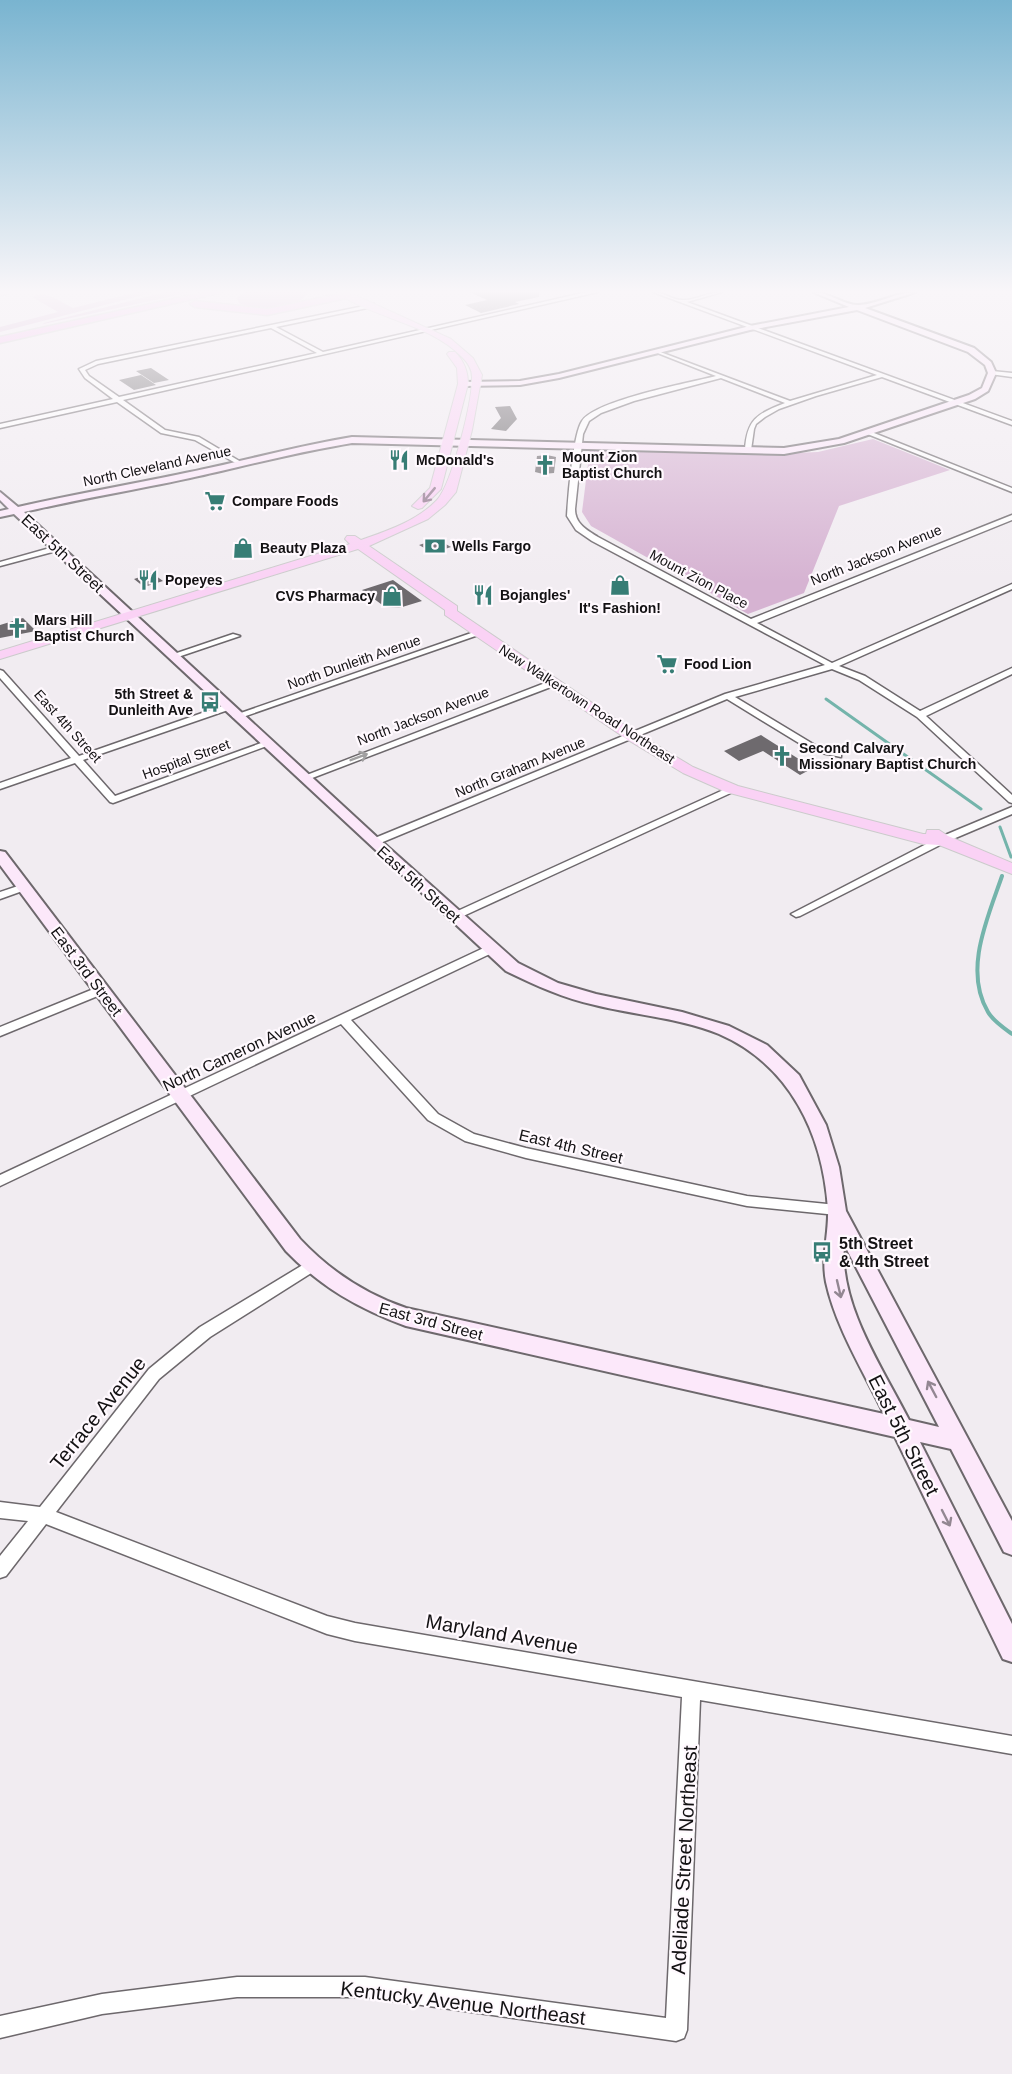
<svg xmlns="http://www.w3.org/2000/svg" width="1012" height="2074" viewBox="0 0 1012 2074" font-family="Helvetica,sans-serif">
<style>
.green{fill:#d6b3d2}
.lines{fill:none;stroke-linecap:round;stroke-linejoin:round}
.stream-far1{stroke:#74b4ab;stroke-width:3}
.stream{stroke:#74b4ab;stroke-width:4}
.building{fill:#6e6a6e}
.street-casing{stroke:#6d686c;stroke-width:3}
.secondary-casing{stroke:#6d686c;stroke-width:4}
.primary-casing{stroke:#cbcbcb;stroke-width:2}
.highway-casing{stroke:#cbcbcb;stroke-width:3}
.street{fill:#fff;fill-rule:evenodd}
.secondary{fill:#fce8fa;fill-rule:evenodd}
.primary{fill:#fad2f5;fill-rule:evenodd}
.highway{fill:#f6b4ef;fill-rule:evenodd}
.oneway{stroke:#927b8f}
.oneway2{stroke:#a1a0a1}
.oneway3{stroke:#938792}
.labels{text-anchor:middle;stroke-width:4.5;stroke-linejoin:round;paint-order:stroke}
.far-poi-label{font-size:14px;font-weight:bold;fill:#131113;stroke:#fff9fe;text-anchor:start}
.far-street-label{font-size:14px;fill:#131113;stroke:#fff9fe}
.street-label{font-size:16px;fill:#131113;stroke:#fff9fe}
.poi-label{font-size:16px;font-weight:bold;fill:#131113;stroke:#fff9fe;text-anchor:start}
.near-street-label{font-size:20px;fill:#131113;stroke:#fff9fe}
</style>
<rect width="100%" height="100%" fill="#f1ecf1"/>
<path class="green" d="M137,292H155L0,332V327L58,312L32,297C46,289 60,302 73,308Z
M165,292H192L43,324L44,323Z
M244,292H308C297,312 257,311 239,303L237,298Z
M873,439L950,470L839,506L804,593L748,614L591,526L582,512L590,448L771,454L818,452Z"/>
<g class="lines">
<path class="stream-far1" d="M826,699L981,809
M1000,827L1011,857"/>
<path class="stream" d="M1002,876C988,917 963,970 988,1012C993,1021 1004,1028 1012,1034"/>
</g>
<path class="building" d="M469,292H539V297L515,302L519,304L481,313L465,305L487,300Z
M151,368L169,380L154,383L136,371Z
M141,375L156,385L134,390L119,380Z
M510,406L517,419L506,431L491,429L501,418L495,407Z
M547,455L556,457L554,473L543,474L535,472L537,456Z
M437,539L451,547L433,553L419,545Z
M152,573L163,581L144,587L134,579Z
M393,580L422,601L399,608L385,607L362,590Z
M23,618L36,631L0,638V625Z
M761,735L813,768L800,775L763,751L739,761L724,751Z"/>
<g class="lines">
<g class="street-casing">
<path id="street" d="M587,292H598L123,400L165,430L199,437L241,462L242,463L239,465L195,440L161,433L117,402L0,428V424L113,399L85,378L79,369L96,361L374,304L372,307L276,327L323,352ZM271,328L317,353L119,397L89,376L85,370L98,364Z
M653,292C663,292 672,300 682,300C694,301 709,292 722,292L687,302L1012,421V425L882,377L816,396L779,409L765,417L756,424L754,429L751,450L748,452L745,450C747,419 757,414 785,403L721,378L634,401L601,413L589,421L583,434L575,509C575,524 587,530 598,537L751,619L1012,515V520L757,623L832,663L1012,584V589L839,666L865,676L920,711L1012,668V674L926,716L1012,795V803L1009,802L917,717L859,680L832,669L735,697L818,747L841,753V757L812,751L727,699L378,844H370V840L725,694L825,665L592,541L576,530L567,516C568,498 573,434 582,421C596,400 689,383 716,376L655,352V350L790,401L877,375Z
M992,371L1012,373V377L990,374Z
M865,431H869L1012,488V492L865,433Z
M57,546H60V550L0,566V562Z
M477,631L484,633L240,718H234L232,716Z
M233,634L240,636L175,658L168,656Z
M0,670L3,671L79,756L225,705H231V709L83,760L115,796L264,742L267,741L272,744L113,803L110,802L75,763L0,789V783L71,758L0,678Z
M553,680L556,681V685L307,780H301L299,778Z
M732,786L735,787V791L459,918H451L450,916L451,914Z
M1012,807V814L946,842L800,916L796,917L791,914L938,838Z
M24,884L29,887L28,889L0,899V892Z
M490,945L494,946L496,949L494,952L351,1020L438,1114L474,1134L526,1148L747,1196L837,1205L842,1206L844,1210L842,1214L837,1215L747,1206L526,1158L465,1141L428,1120L341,1024L0,1186V1175Z
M101,986L107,990L105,993L0,1036V1027Z
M311,1260L316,1262L318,1266L316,1270L210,1337L159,1379L56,1512L327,1616L355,1623L1012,1736V1754L700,1700L687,2030L684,2038L676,2041L365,1997H237L102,2014L0,2038V2016L102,1994L237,1977H365L666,2018L682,1697L355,1641L327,1634L46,1524L6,1576L0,1578V1556L28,1521L0,1518V1502L40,1507L149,1369L200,1327Z"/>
</g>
<g class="secondary-casing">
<path id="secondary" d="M813,292C829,292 845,306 859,305C879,304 896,292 916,292L865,308L974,348L991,362L996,373L988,391L975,399L844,443L784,454L352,443C297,452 244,466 190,478C135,490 79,499 24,512L379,839L518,963L558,983L596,994L682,1012L729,1026L767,1045L799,1075L826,1125L839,1167L846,1211L1012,1521V1555L1004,1552L951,1449L920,1442L1012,1624V1662L1003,1659L895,1437L406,1326C359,1309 321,1287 286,1251L0,865V851L5,852L300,1239C330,1271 365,1294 406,1308L884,1414C864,1372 836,1328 826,1282C821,1257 829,1234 828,1209C823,1134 790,1065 719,1034C680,1018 635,1015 595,1005C563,998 535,985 506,971L14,514L0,517V511L9,509L0,500V492L18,507C75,494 133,484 190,472C244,461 297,446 352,437L784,448L839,439L969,395L982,388L988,373L985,365L968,352L857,310L750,330L559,378L520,385L463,386L459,384L463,382L520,381L559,374L750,326L849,307ZM844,1244L939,1427L909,1420C882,1367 839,1305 844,1244Z"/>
</g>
<g class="primary-casing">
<path id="primary" d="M0,292H13L0,296Z
M336,292H348L451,339L473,358L482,375L472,430L456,492L445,505L428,519L369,546L457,606V611L638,734L693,767L738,786L923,834H926L927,830H939L948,836L1012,863V874L939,845L923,844L726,792L683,773L628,740L445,615V610L358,549L0,659V651L350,544L345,539L347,536H355L361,540C387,531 417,521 437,500C452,484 473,400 472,377C472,369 468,363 462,357C429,323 374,319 336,292Z
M449,352H455C464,361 468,371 468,384L441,489L422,508L418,509L412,506L430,488L458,384L457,368L447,354Z"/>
</g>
<g class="highway-casing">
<path id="highway" d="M205,292H223L0,343V337Z
M348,292L352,295L351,297L267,315L195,307L190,304L195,301L267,309Z"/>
</g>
<use href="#street" class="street"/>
<use href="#secondary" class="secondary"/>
<use href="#primary" class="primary"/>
<use href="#highway" class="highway"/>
</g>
<defs><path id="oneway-shaft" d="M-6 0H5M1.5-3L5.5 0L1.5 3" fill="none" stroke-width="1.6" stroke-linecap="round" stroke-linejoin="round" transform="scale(1.5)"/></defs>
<use class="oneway" href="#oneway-shaft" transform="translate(429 495) rotate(130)"/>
<use class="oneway2" href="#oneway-shaft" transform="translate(359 757) rotate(-21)"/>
<g class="oneway3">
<use href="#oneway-shaft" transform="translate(839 1289) rotate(77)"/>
<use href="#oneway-shaft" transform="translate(932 1389) rotate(-118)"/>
<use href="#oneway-shaft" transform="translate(946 1518) rotate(63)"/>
</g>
<linearGradient id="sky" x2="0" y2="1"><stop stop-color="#79b4d0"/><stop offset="0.5" stop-color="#f9f6f9"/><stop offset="1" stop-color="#f9f6f9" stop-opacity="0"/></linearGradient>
<rect width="1012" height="583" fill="url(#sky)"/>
<defs>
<g id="restaurant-bare" transform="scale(1.62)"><path d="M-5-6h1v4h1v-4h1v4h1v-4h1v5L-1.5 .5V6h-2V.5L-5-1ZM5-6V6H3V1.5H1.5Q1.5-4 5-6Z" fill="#377d75" stroke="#fff9fe" stroke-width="2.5" paint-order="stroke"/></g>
<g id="church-bare" transform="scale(1.62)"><path d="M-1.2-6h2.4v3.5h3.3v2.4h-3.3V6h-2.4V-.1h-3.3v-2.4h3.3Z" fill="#377d75" stroke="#fff9fe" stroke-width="2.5" paint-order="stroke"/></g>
<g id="supermarket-bare" transform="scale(1.62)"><path d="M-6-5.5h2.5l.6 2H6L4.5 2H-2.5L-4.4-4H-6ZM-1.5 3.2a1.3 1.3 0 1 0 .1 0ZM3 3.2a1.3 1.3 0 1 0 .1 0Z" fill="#377d75" stroke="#fff9fe" stroke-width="2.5" paint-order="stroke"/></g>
<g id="bank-bare" transform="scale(1.62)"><path d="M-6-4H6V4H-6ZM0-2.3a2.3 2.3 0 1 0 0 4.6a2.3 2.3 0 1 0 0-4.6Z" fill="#377d75" stroke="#fff9fe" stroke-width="2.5" paint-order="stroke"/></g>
<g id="shop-bare" transform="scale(1.62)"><path d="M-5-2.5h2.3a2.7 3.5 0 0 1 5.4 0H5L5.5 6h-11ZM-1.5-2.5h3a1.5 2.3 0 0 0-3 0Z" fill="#377d75" stroke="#fff9fe" stroke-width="2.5" paint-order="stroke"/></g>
<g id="bus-bare" transform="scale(1.62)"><path d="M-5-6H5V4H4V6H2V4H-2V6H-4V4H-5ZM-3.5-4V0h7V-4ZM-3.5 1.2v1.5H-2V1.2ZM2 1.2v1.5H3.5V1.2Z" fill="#377d75" stroke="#fff9fe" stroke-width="2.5" paint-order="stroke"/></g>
</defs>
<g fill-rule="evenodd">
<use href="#restaurant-bare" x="399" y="460"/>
<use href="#church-bare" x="545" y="465"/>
<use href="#supermarket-bare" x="215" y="501"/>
<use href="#bank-bare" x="435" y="546"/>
<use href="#shop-bare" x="243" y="548"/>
<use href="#restaurant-bare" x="148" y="580"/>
<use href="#shop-bare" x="620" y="585"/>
<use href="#restaurant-bare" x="483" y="595"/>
<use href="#shop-bare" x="392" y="596"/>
<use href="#church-bare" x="17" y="628"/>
<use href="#supermarket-bare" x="667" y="664"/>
<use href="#bus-bare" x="210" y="702"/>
<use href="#church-bare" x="782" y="756"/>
<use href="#bus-bare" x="822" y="1252"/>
</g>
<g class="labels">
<g class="far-poi-label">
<text x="562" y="462">Mount Zion<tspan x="562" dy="16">Baptist Church</tspan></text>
<text x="416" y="465">McDonald's</text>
<text x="232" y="506">Compare Foods</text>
<text x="452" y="551">Wells Fargo</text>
<text x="260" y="553">Beauty Plaza</text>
<text x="165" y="585">Popeyes</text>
<text x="500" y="600">Bojangles'</text>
<text x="375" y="601" text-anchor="end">CVS Pharmacy</text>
<text x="620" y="613" text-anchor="middle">It's Fashion!</text>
<text x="34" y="625">Mars Hill<tspan x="34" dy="16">Baptist Church</tspan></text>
<text x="684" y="669">Food Lion</text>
<text x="193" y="699" text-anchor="end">5th Street &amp;<tspan x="193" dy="16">Dunleith Ave</tspan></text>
<text x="799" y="753">Second Calvary<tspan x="799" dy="16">Missionary Baptist Church</tspan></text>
</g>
<g class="far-street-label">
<text transform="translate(157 466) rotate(-12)" y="5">North Cleveland Avenue</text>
<text transform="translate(876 555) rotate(-22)" y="5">North Jackson Avenue</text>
<text transform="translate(699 579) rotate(28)" y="5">Mount Zion Place</text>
<text transform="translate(354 662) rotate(-19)" y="5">North Dunleith Avenue</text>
<text transform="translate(587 704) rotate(33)" y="5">New Walkertown Road Northeast</text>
<text transform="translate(423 716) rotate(-21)" y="5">North Jackson Avenue</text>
<text transform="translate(68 726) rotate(48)" y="5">East 4th Street</text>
<text transform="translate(186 759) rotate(-20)" y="5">Hospital Street</text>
<text transform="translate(520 767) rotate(-22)" y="5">North Graham Avenue</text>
</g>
<g class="street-label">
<text transform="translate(63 553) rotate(43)" y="6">East 5th Street</text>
<text transform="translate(419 884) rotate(42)" y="6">East 5th Street</text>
<text transform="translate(87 971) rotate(53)" y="6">East 3rd Street</text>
<text transform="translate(239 1051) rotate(-25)" y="6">North Cameron Avenue</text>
<text transform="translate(571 1146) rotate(13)" y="6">East 4th Street</text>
<text transform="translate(431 1321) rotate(15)" y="6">East 3rd Street</text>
</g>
<g class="poi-label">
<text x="839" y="1249">5th Street<tspan x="839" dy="18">&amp; 4th Street</tspan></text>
</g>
<g class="near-street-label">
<text transform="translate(98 1413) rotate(-51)" y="7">Terrace Avenue</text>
<text transform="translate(904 1435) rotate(63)" y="7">East 5th Street</text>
<text transform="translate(502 1634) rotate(10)" y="7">Maryland Avenue</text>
<text transform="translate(684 1860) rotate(-87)" y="7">Adeliade Street Northeast</text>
<text transform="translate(463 2003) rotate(7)" y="7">Kentucky Avenue Northeast</text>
</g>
</g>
</svg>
